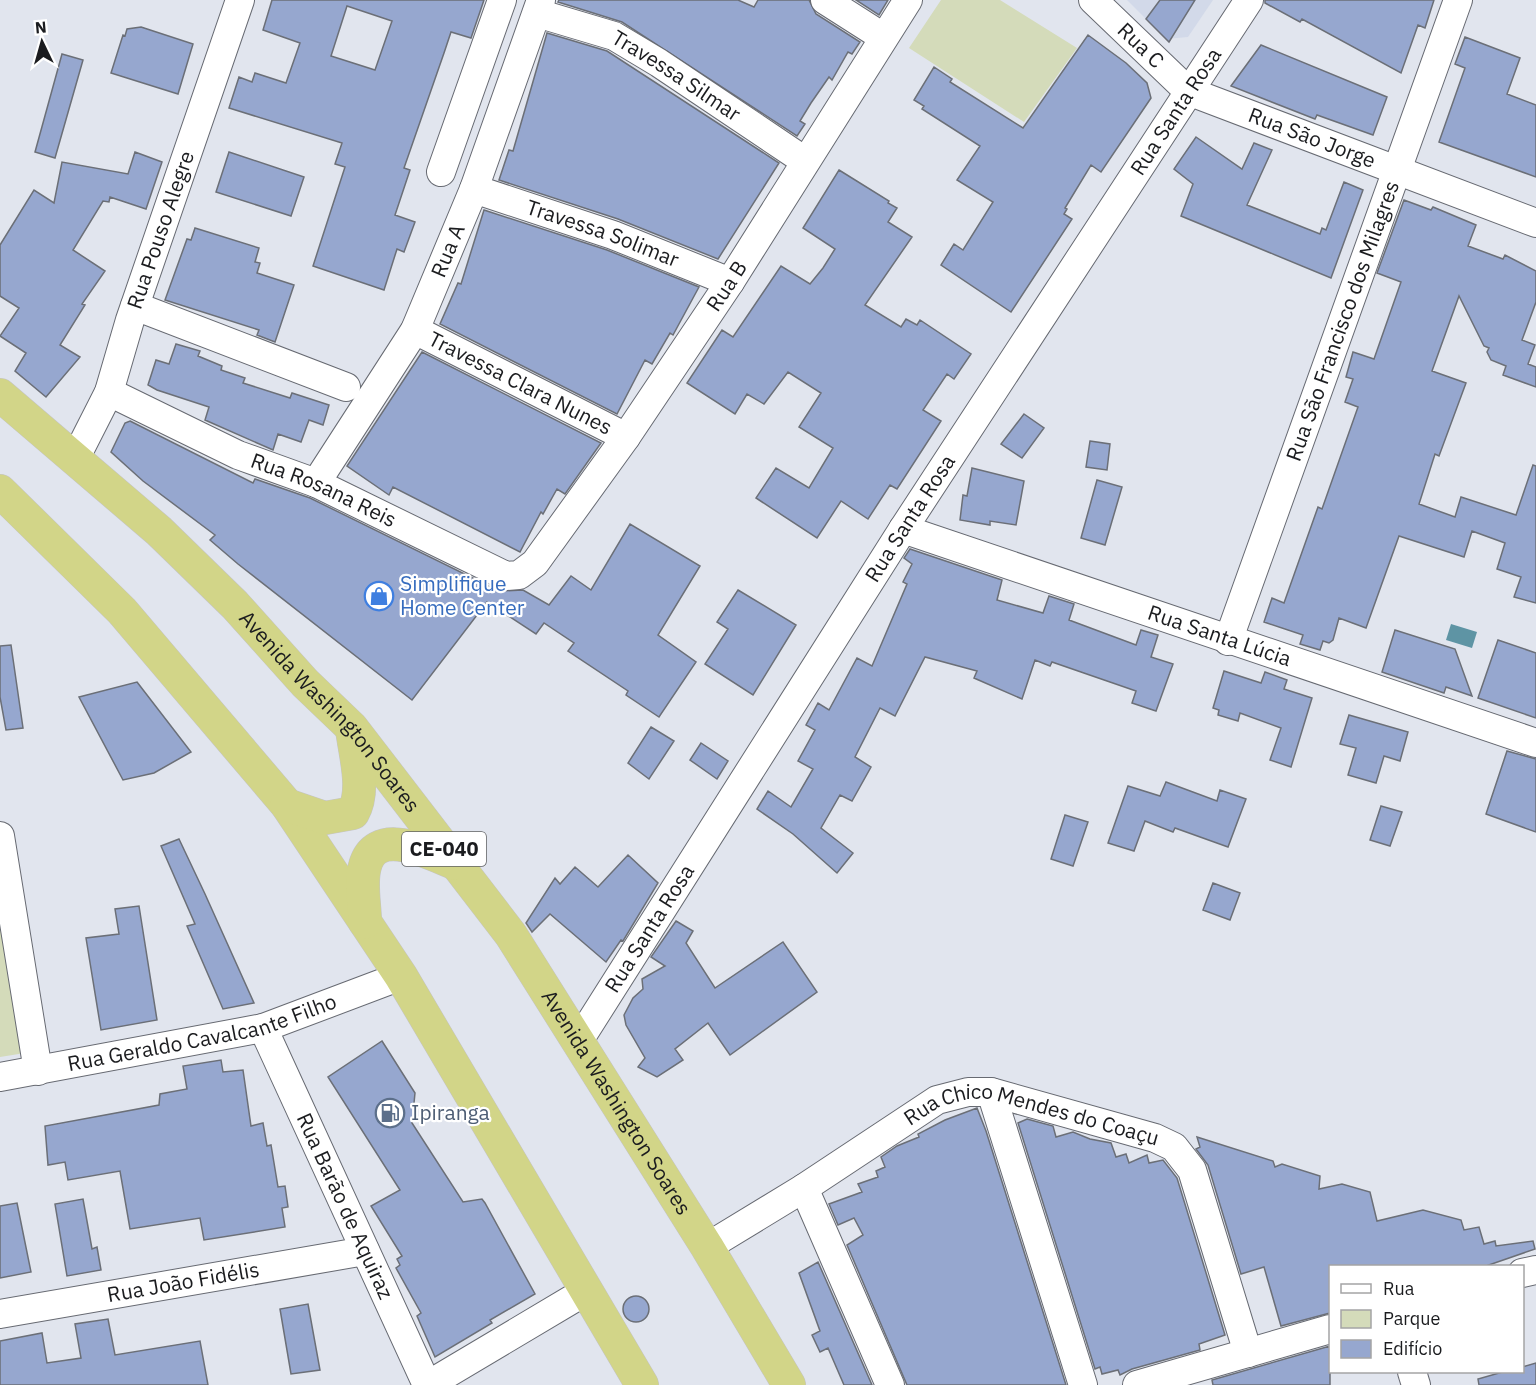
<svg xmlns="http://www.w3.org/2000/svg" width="1536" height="1385" viewBox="0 0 1536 1385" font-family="'IBM Plex Sans',sans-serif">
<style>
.built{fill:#d2d9e9}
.green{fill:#d4dbba}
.water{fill:#5e94a4}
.building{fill:#96a7cf;stroke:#6b6f77;stroke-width:1.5;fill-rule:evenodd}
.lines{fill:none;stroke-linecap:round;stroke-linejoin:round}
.minor-casing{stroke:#676a72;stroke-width:30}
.highway-casing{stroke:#c4c4c5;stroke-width:34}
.minor{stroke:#fff;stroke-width:28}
.highway{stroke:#d2d588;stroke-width:33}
.labels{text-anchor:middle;stroke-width:4.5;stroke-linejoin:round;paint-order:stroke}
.shield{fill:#fff;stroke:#5f6062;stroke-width:1.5}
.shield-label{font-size:20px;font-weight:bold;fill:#1b1c1f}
.street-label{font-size:21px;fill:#1b1c1f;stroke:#fff}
.shop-label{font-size:21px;fill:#366cbe;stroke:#fff;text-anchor:start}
.service-label{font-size:21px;fill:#4e5e75;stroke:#fff;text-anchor:start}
</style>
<rect width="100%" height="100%" fill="#e1e5ee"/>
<path class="built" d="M1127,0H1213L1188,37L1166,39Z"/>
<path class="green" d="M941,0H1000L1077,48L1024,122L909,48Z
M0,927L25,1053L0,1057Z"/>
<path class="water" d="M1451,624L1477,632L1472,648L1446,640Z"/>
<path class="building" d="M272,0H484L471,38L451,32L444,53L404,168L410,170L395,215L415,222L404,252L397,249L384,290L313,266L345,167L335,164L342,143L229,108L239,77L252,82L255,73L286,83L300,43L263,30ZM347,6L392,21L375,70L331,56Z
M559,0H738L754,7L758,0H809L816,14L860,42L852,54L848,52L832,80L829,77L811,103L800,121L805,124L797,136L622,22L558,2Z
M856,0H888L879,15Z
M1160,0H1195L1169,42L1146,19Z
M1265,0H1434L1425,28L1418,25L1401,73L1302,19L1300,22L1265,3Z
M141,27L193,44L178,94L111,73L123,35L125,36L127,29Z
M547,33L607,51L779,163L718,259L618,219L499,180L509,150L513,151Z
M1088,35L1126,63L1147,83L1151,98L1101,172L1091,165L1065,208L1067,209L1064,214L1072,219L1011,312L941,265L954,244L963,250L993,202L957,180L980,146L922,109L924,106L914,100L934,67L952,79L950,82L1023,128Z
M1465,37L1520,58L1507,94L1536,105V177L1439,142L1465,68L1455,64Z
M1261,45L1387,97L1373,135L1317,115L1315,119L1231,86Z
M62,54L83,60L55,158L35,152Z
M1196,137L1242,169L1254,143L1272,150L1247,205L1320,234L1322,228L1326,230L1344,182L1363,190L1331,278L1181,216L1193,184L1174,169Z
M135,152L162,162L146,209L110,197L109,202L103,201L73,250L105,271L82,304L85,305L60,345L80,357L46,397L15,371L26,353L0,336L19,308L0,296V245L34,190L54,203L62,162L128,174Z
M229,152L304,177L291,216L216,192Z
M839,170L889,201L888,203L897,208L888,222L912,237L865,305L901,327L906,319L917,325L920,320L971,354L954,379L947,374L923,410L941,421L897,489L890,485L868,519L841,501L817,538L756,498L776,468L809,488L833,448L799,427L821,393L788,372L764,404L747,394L735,414L687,383L722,330L733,337L781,266L810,284L823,268L835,249L803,228Z
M1404,200L1431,210L1433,207L1476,225L1468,246L1503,259L1505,255L1536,271V302L1522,340L1535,345L1528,364L1536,367V387L1503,375L1506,366L1491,360L1487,352L1489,348L1484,346L1459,296L1432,371L1466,383L1439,456L1435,454L1419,504L1455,517L1461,497L1516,515L1533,465L1536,466V603L1514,597L1521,577L1497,569L1505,543L1472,531L1464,557L1399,536L1366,628L1339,618L1333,640L1329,643L1323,641L1320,650L1300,644L1303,635L1264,622L1272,598L1284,603L1318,507L1322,509L1358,407L1345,402L1353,379L1346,377L1353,352L1374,359L1401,282L1377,273Z
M484,210L607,250L699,287L673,335L670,333L652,364L645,360L617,414L440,324L458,283L461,284Z
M195,228L259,248L255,262L260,263L257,273L294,285L275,342L257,335L259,330L165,300L187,239L191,240Z
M176,344L200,351L198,356L222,366L221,370L245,378L243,383L290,398L292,393L329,405L323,425L309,420L301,442L278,434L273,450L205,420L209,407L157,390L148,385L156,360L169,364Z
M422,352L601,443L565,494L557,489L543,514L541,512L520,552L393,487L389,495L347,466Z
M1024,414L1044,428L1022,458L1001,444Z
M130,421L253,483L255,479L310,498L499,591L523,590L549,605L571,576L591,590L630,524L700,566L658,635L696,662L659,717L626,695L628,691L568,651L574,643L544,623L536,634L487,602L412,700L238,564L210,540L215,535L143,481L111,452L125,423Z
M1090,441L1110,444L1107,470L1086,467Z
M972,468L1024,481L1016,525L990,521V525L960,520L963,495L967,496Z
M1097,480L1122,487L1105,545L1081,538Z
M910,549L1002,580L997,600L1043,613L1049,596L1074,604L1069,620L1136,645L1141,630L1158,635L1151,657L1173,664L1156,711L1132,703L1136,691L1052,662L1050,666L1035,660L1022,699L974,678L977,671L925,657L895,716L880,708L855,757L871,767L852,801L840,795L821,828L853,853L837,873L793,834L757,809L768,791L791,807L813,769L798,761L815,730L806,725L818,703L829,710L857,658L872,666L907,584L903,582L912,564L904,558Z
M738,590L796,625L753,695L705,664L728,629L717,622Z
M1395,630L1455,649L1472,696L1446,687L1444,693L1382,672Z
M1498,640L1536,653V718L1478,698Z
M11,645L23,728L6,730L0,697V646Z
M1224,671L1261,683L1265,672L1287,680L1284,689L1312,698L1291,767L1270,760L1281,728L1240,713L1238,721L1218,715L1219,710L1213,708Z
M137,682L191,752L154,773L123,780L79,697Z
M1349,715L1408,732L1400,761L1384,756L1376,783L1348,775L1356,748L1340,744Z
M651,727L674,741L649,779L628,763Z
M701,743L728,761L717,779L690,760Z
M1507,751L1536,759V832L1486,814Z
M1166,782L1217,801L1220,790L1246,799L1228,847L1175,828L1173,832L1145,821L1134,851L1108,843L1128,786L1160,796Z
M1381,806L1402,812L1390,846L1370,840Z
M1065,815L1088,822L1073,866L1051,859Z
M179,839L205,894L254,1003L223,1009L187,926L195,924L161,846Z
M628,855L658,883L623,941L621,940L606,962L550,914L532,932L526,923L555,878L560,884L575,867L598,887Z
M1213,883L1240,893L1230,920L1203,910Z
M139,906L157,1020L101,1030L86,938L119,934L115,909Z
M676,921L693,931L686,943L715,988L783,942L817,992L730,1055L708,1023L675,1049L683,1060L657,1077L638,1067L645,1058L626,1025L624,1015L633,998L643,989L642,979L665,966L651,957Z
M382,1041L415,1093L412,1123L463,1202L482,1199L485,1203L535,1294L490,1320L492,1323L435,1357L417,1316L421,1313L396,1268L400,1265L397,1259L402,1256L371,1206L400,1190L328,1077Z
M221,1060L223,1072L243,1070L251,1126L263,1123L267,1146L271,1145L278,1187L285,1186L288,1207L282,1208L285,1227L204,1240L200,1218L130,1229L120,1171L68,1180L65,1162L48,1165L45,1126L159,1105L160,1094L187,1089L183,1066Z
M977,1108L986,1131L1066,1385H907L847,1245L863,1235L854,1218L838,1225L829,1204L862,1192L858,1184L878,1177L876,1171L885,1167L881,1157L897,1146L919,1137L918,1134L945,1120Z
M1027,1119L1053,1126L1056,1137L1073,1132L1090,1139L1111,1143L1116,1157L1126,1154L1129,1163L1147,1155L1149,1163L1163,1160L1177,1178L1225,1335L1199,1344L1200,1350L1132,1369L1120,1375L1118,1370L1102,1374L1100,1367L1095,1369L1018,1123Z
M1197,1137L1273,1161L1275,1167L1282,1164L1320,1176L1319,1189L1342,1184L1370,1192L1377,1221L1423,1210L1461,1220L1464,1230L1479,1227L1484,1244L1495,1241L1496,1246L1533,1241L1535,1249L1486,1266H1330V1313L1281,1326L1264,1267L1241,1274L1208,1165L1196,1149L1200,1147Z
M83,1199L92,1249L97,1247L101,1270L67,1276L55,1204Z
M17,1203L31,1272L0,1278V1206Z
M818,1262L872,1385H844L828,1348L820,1352L812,1335L820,1331L799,1273Z
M623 1309a13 13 0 1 1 26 0a13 13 0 1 1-26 0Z
M308,1304L320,1370L291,1374L280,1309Z
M108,1319L115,1355L200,1341L208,1385H0V1341L42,1333L47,1363L81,1358L75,1324Z
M1330,1346V1385H1213L1212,1380Z
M1536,1363V1385H1479L1478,1379L1506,1371H1522V1367Z"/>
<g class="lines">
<g class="minor-casing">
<g id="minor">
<path d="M825,0L883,37"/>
<path id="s1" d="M1093,0L1188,91L1536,223"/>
<path id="s2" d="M537,13L614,36L659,63L805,161"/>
<path d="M441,172L502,0"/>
<path id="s3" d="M474,189L613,235L730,282"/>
<path d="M135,306L346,387"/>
<path id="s4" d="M415,330L626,437"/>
<path id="s5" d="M109,392L238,455L316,483L506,576L519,575L535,563L626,437L730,282L908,0"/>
<path id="s6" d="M76,457L109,392L130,320L240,0"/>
<path id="s7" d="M316,483L415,330L474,189L541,0"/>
<path id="s8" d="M903,529L1536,743"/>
<path id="s9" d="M1228,641L1458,0"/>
<path d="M0,836L38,1071"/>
<path id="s10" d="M263,1028L427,1385"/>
<path id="s11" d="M578,1042L903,529L1249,0"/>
<path id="s12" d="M0,1077L263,1028L401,976"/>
<path d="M991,1092L1083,1385"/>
<path d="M804,1188L890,1385"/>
<path id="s13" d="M707,1247L804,1188L937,1100L968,1092H991L1155,1138L1174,1147L1192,1170L1248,1353"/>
<path d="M1522,1273L1536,1270"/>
<path id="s14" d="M0,1314L365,1251"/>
<path d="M1412,1372L1416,1385"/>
<path d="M428,1385L586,1291"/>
<path d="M1137,1385L1330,1329"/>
</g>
</g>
<g class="highway-casing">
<g id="highway">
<path id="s15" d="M0,395L159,531L235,605L305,683L352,728L511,935L707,1247L789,1385"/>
<path d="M0,491L122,611L287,805L401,976L642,1385"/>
<path d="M287,805L325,818L353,813C366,790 355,755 352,729"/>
<path d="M365,922C365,905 360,883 365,866C376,825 429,853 454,863"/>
</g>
</g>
<use href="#minor" class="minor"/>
<use href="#highway" class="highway"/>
</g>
<defs>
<g id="shop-ring" transform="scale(1.5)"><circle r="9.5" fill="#fff" stroke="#3f7fe0" stroke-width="1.5"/><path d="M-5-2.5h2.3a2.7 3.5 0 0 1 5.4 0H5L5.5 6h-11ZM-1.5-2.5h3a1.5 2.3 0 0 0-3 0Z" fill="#3f7fe0"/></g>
<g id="fuel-ring" transform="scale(1.5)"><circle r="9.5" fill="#fff" stroke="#5c6f8a" stroke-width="1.5"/><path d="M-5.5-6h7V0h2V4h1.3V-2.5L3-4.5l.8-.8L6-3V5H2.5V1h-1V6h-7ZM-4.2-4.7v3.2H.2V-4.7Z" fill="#5c6f8a"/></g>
</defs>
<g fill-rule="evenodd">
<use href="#shop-ring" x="379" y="596"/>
<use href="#fuel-ring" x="390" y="1113"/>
</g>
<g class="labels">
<rect class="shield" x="402" y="832" width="84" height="34" rx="4.5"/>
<g class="shield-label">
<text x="444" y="856">CE-040</text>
</g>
<g class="street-label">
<text dy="7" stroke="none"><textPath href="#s1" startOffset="66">Rua C</textPath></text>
<text dy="7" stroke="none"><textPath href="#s2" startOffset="154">Travessa Silmar</textPath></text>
<text dy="7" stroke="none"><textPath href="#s11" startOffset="1106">Rua Santa Rosa</textPath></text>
<text dy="7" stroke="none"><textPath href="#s1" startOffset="264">Rua São Jorge</textPath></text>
<text dy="7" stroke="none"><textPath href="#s6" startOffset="243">Rua Pouso Alegre</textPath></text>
<text dy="7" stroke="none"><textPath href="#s3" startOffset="136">Travessa Solimar</textPath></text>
<text dy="7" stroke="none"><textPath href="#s7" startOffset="268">Rua A</textPath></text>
<text dy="7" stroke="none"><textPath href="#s5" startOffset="808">Rua B</textPath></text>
<text dy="7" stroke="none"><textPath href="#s9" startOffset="340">Rua São Francisco dos Milagres</textPath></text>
<text dy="7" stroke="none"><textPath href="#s4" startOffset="118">Travessa Clara Nunes</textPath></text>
<text dy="7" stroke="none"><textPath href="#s5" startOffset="236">Rua Rosana Reis</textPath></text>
<text dy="7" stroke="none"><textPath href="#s11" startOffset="620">Rua Santa Rosa</textPath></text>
<text dy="7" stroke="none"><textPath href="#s8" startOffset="334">Rua Santa Lúcia</textPath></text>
<text dy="7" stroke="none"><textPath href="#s15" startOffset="458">Avenida Washington Soares</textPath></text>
<text dy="7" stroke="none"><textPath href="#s11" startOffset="134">Rua Santa Rosa</textPath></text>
<text dy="7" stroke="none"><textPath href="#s12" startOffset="207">Rua Geraldo Cavalcante Filho</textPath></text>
<text dy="7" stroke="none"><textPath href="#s15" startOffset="944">Avenida Washington Soares</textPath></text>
<text dy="7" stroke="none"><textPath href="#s13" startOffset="369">Rua Chico Mendes do Coaçu</textPath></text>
<text dy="7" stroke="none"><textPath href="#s10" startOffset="196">Rua Barão de Aquiraz</textPath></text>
<text dy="7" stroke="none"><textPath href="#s14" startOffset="186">Rua João Fidélis</textPath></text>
</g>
<g class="shop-label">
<text x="400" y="591">Simplifique<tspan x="400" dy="24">Home Center</tspan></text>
</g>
<g class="service-label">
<text x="411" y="1120">Ipiranga</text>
</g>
</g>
<rect x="1329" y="1265" width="195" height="108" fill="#ffffff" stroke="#a4a4a5" stroke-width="1.5"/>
<rect x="1341" y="1284" width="30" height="9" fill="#ffffff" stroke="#a4a4a5" stroke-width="1.5"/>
<text x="1383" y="1295" font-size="18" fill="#1b1c1f">Rua</text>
<rect x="1341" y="1310" width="30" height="18" fill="#d4dbba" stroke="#a4a4a5" stroke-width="1.5"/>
<text x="1383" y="1325" font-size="18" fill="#1b1c1f">Parque</text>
<rect x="1341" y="1340" width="30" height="18" fill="#96a7cf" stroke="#a4a4a5" stroke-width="1.5"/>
<text x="1383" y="1355" font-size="18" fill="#1b1c1f">Edifício</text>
<g transform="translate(42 42) rotate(355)" stroke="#ffffff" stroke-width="4.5" paint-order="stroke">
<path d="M0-4.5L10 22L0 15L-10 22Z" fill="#1b1c1f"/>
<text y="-9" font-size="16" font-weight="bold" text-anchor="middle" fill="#1b1c1f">N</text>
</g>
</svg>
